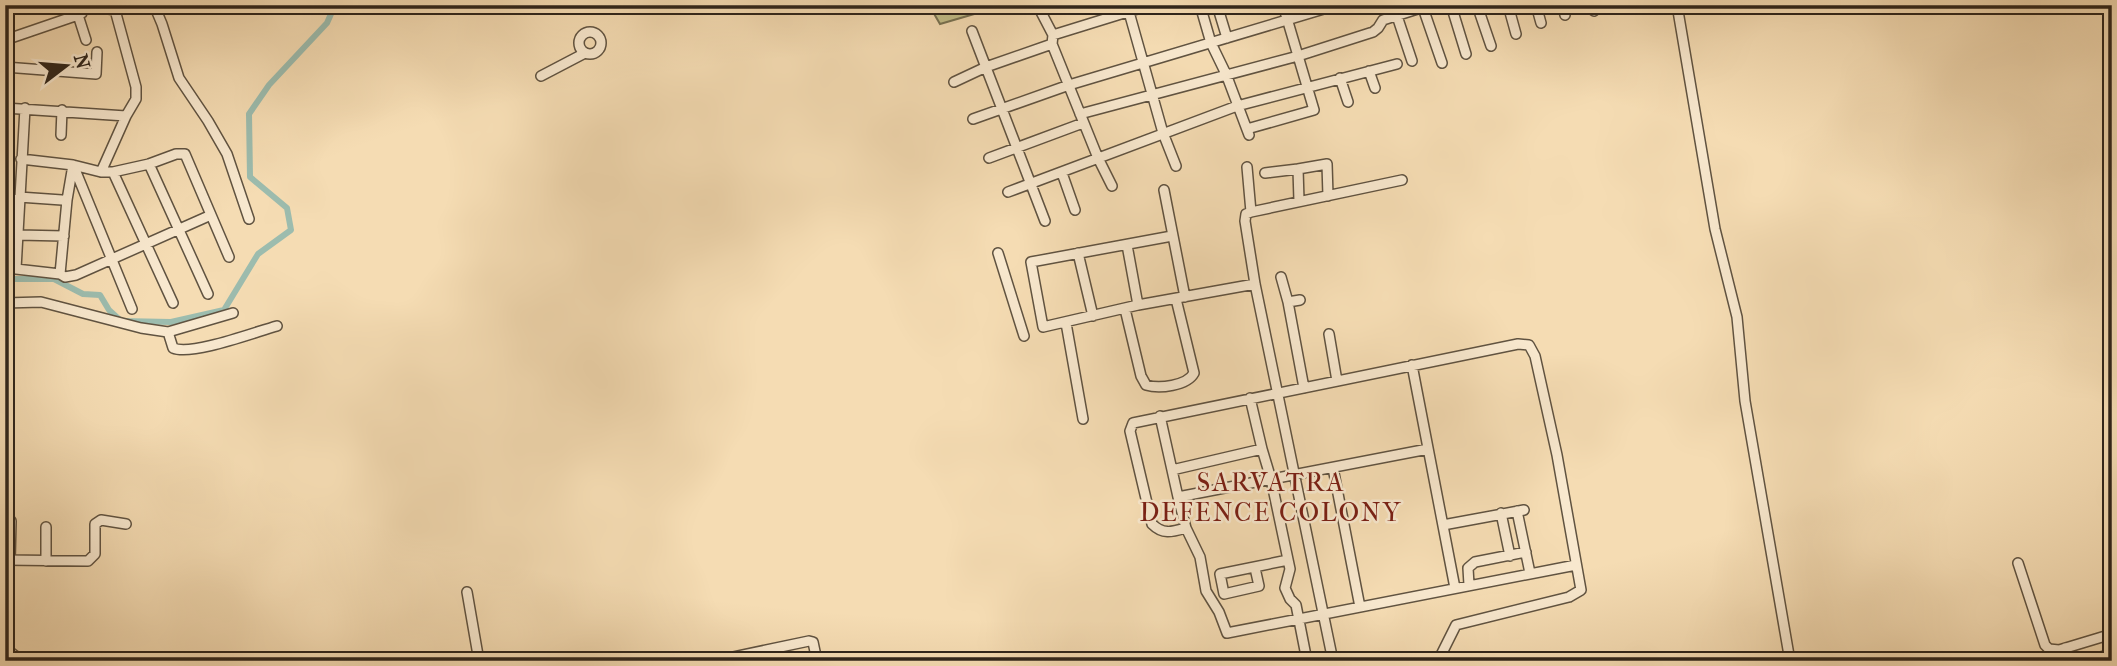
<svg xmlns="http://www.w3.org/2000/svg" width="2117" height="666" viewBox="0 0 2117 666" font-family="'IM FELL French Canon',serif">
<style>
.green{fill:#c2be88;stroke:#787252;stroke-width:2}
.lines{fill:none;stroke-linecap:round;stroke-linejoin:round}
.canal{stroke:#9cbcae;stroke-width:6}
.minor-casing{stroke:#605341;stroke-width:12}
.minor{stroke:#f8e8ce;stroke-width:9}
.labels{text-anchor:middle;stroke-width:5;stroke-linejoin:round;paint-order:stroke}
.neighbourhood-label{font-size:26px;letter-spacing:2px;fill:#7a1f14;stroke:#f8e8ce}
</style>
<rect width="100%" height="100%" fill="#f5dcb3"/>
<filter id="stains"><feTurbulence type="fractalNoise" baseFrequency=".00286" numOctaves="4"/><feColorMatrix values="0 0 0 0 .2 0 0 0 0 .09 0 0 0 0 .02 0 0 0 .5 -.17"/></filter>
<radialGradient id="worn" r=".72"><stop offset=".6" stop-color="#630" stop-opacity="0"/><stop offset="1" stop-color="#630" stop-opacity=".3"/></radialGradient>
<path class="green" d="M929,5H1005L940,24Z"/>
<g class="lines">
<path class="canal" d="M5,279H54L83,294L100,295L109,310L121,321L171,322L224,310L258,254L291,230L287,208L250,177L249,114L269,85L327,23L335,5"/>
<g class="minor-casing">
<path id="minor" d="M32,5H47
M154,5L162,24L179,78L208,121L227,154L249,219
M1127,5L1163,133L1176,166
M1200,5L1211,43L1226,74L1249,135
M1217,5L1227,38
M1422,5L1442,63
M1451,5L1466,54
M1477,5L1491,46
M1508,5L1516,34
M1536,5L1541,23
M1563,5L1565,15
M1592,5L1594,11
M1677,5L1715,229L1737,317L1745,401L1790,661
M1041,12L1053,35L1052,44L1098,158L1112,186
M78,15L86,40
M1397,16L1412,61
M972,31L1045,221
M579 43a11 11 0 1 1 22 0a11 11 0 1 1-22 0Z
M1053,35L1150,5
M5,40L78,15L82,13L84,5L115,10L136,87V99L126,116
M5,67L96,74L97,52
M1369,71L1375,88
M541,76L585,53
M1340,78L1348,102
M954,82L986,67L1052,44
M5,108L126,116L101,172
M25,108L16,269L60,274
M1080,114L1298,56L1373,32L1378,28L1383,20L1430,5
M973,119L1069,85L1337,5
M1247,129L1314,110L1283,5
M61,135L62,110
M989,158L1083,123
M21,159L73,165L67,200L60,274L65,277L76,275L211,215
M149,164L208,294
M73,165L101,172H113L173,303
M74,167L132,309
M1247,167L1251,212
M113,172L149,164L176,154H185L229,257
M1062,173L1075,210
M1265,173L1298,169
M1164,190L1185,297
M1008,192L1237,106L1397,64
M19,197L62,200
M5,201H19
M1299,201L1298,169L1327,164L1328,196
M18,235L64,236
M1172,236L1031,262L1043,327L1138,305L1255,284
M1127,245L1138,305
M998,253L1024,336
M1078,253L1093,316
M1281,277L1288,302
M1300,300L1288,302L1304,388
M5,303L41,302L141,328L168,332
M1125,309L1141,376L1146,385C1159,389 1187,386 1194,373L1176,299
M233,313L168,332L173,348C192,356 255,332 277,326
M1066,323L1083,419
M1329,334L1337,381
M1412,365L1455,588
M1250,398L1262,449
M1160,416L1178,497L1428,449
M1333,468L1360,607
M1172,470L1262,449L1271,479L1290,569L1285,588L1290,599L1296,605L1307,661
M1178,497L1186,528L1200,557L1206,591L1219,612L1227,633L1576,565
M1517,511L1530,573
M1501,513L1510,556
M1443,525L1524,510
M1186,528C1172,532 1163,535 1152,524L1130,431L1133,423L1518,344L1529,345L1535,356L1557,455L1581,590L1569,597L1456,625L1438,661
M5,560L88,561L95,554V524L101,520L126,524
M10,560L11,521
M46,561V527
M2018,563L2045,645L2049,649L2059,650L2112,634
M1255,568L1259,586L1224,594L1220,574L1288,560
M1469,585L1468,568L1475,562L1526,552
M467,592L479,661
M5,648L22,661
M2065,648L2068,661
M714,661L809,641L813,642L817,661
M1333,661L1255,284L1245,221L1246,214L1251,212L1402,180
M2085,661L2112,654"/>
</g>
<use href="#minor" class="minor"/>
</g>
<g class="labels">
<g class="neighbourhood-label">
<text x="1271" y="491">SARVATRA<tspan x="1271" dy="30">DEFENCE COLONY</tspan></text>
</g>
</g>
<rect width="2117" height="666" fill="none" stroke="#f5dcb3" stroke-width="28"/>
<rect x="7" y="7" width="2103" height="652" fill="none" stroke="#2f251b" stroke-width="3.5"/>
<rect x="14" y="14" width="2089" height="638" fill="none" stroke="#2f251b" stroke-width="2"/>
<g transform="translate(66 66) rotate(74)" stroke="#f8e8ce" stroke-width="5" paint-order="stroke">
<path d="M0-5L12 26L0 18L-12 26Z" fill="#2f251b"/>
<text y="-10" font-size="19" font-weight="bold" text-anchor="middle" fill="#2f251b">N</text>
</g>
<rect width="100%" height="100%" filter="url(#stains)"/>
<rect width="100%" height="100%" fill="url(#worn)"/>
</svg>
